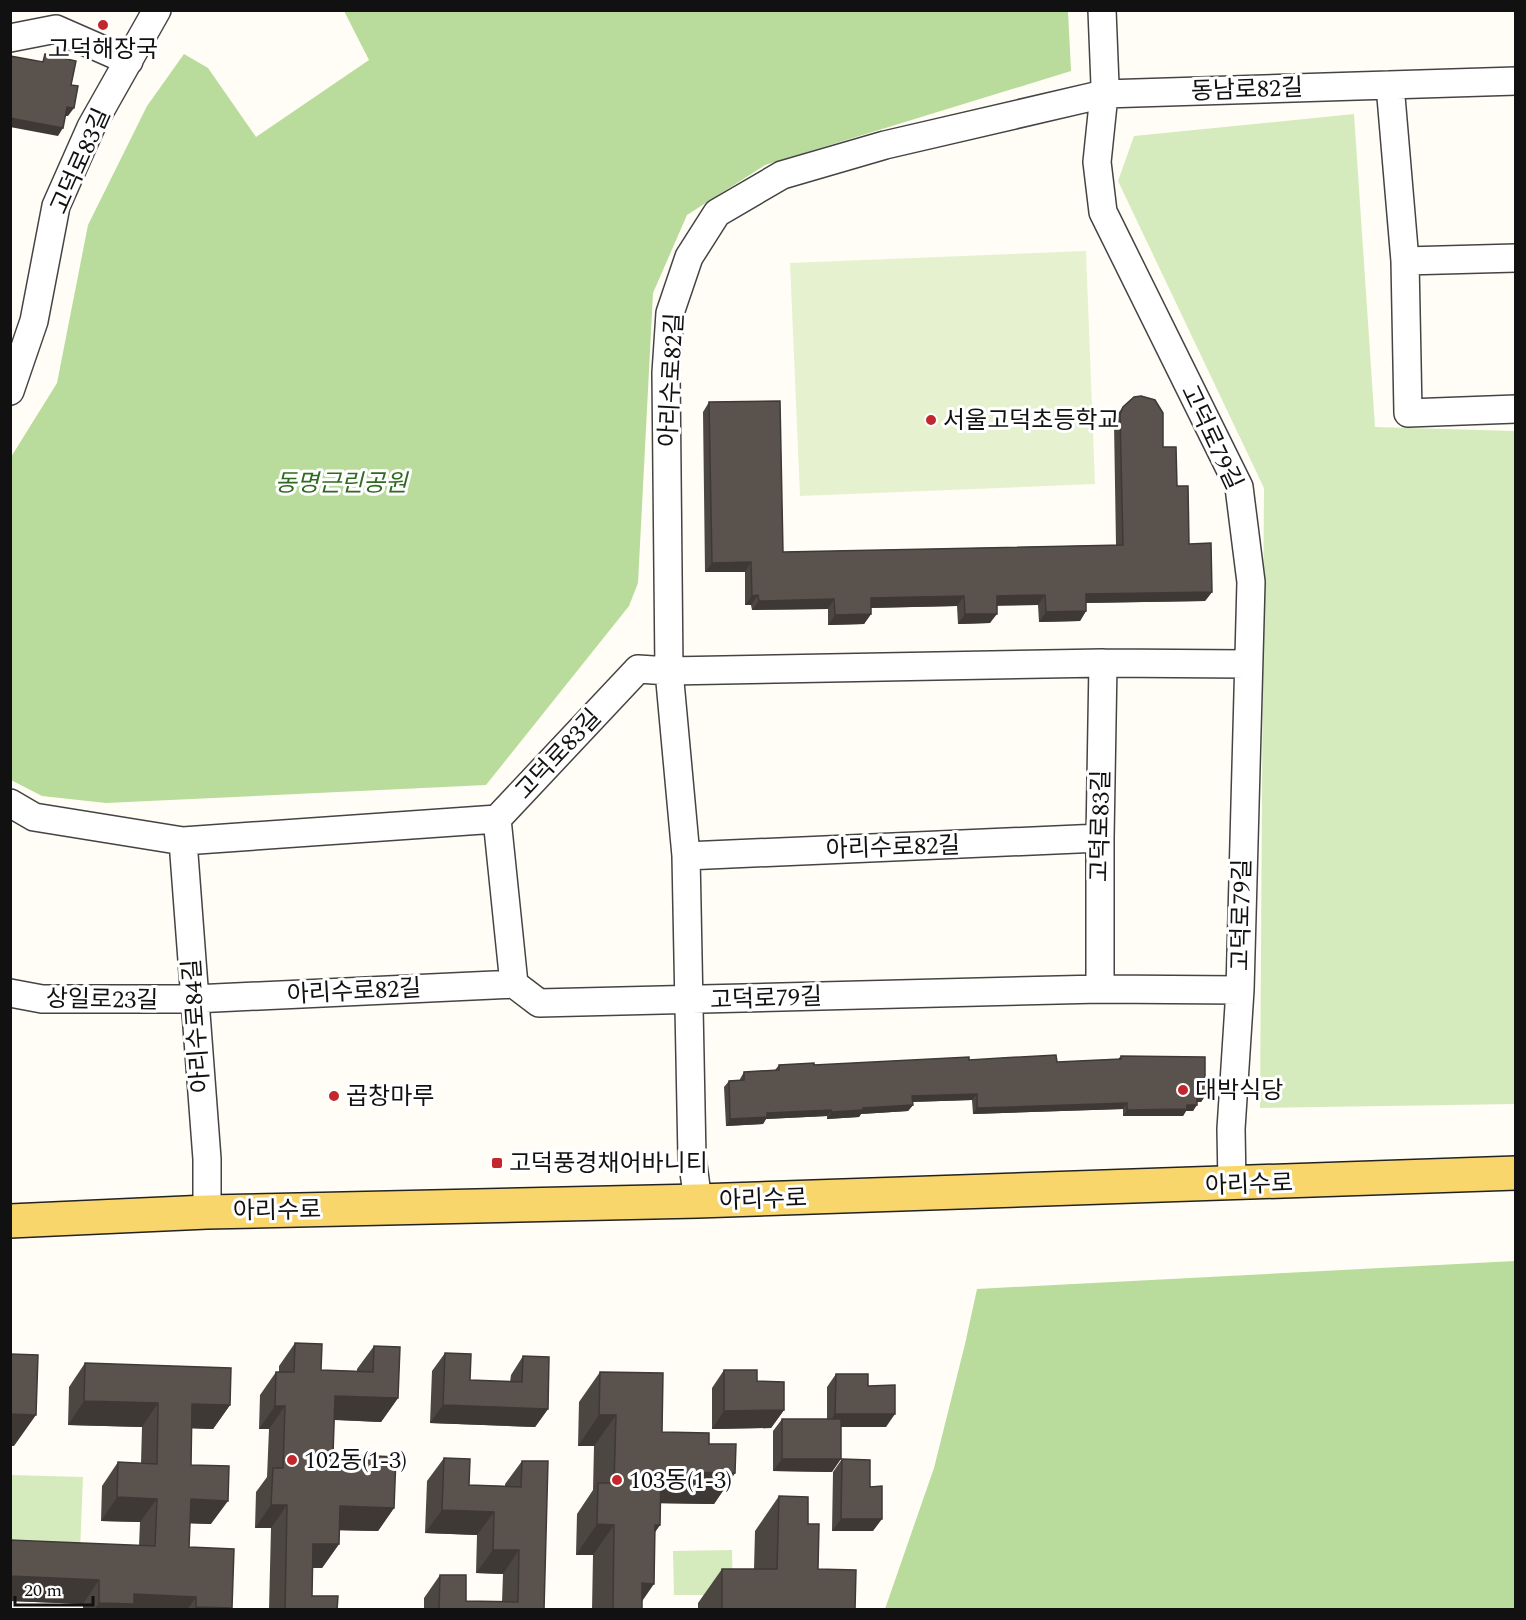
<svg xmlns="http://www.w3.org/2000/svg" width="1526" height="1620" viewBox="0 0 1526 1620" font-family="Spectral,'Noto Sans KR',serif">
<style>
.green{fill:#d5ebbd}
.forest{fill:#b9dc9c}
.pitch{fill:#e6f2cf}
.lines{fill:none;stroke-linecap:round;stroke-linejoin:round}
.minor-casing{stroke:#444;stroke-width:30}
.major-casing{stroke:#222;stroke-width:36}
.minor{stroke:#fff;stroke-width:27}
.major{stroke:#f9d66b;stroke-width:33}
.wall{fill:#4d4742}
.shaded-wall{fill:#3f3936}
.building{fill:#5a524d;stroke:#3f3936;stroke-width:1.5}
.poi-dot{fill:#c4262e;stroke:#fff;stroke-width:2}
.labels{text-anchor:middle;stroke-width:6;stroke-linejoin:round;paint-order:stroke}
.poi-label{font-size:24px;fill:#111;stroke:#fff;text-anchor:start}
.street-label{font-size:24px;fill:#111;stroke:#fff}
.park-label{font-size:24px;font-style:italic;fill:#2f6b1f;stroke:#fff}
</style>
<rect width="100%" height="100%" fill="#fffdf5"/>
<path class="green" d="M1354,114L1375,427L1515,431V1104L1260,1108L1264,488L1118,181L1134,136Z
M11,1475L83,1477L80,1551L11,1549Z
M732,1550L733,1595H674L673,1551Z"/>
<path class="forest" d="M344,11H1068L1071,71L765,165L687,215L653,293L638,583L629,606L486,785L106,803L42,796L11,780V457L57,383L88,225L147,106L184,54L208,68L256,137L369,60Z
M1515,1261V1609H885L934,1468L965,1344L977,1289Z"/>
<path class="pitch" d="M1086,251L1095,484L800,496L790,263Z"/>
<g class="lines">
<g class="minor-casing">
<path id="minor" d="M1102,10L1105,85L1097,162L1103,212L1239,487L1251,582L1240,990L1231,1129L1232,1184
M10,38L56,29L129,61
M1390,85L1405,261L1408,413L1516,409
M1405,261L1516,258
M10,391L34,321L56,206L91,127L157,10
M10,803L34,817L183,841L497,819L638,669L669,671L1103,663L1247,664
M497,819L514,984
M183,841L207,1159V1212
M686,856L1100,838
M1100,989V838L1103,663
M10,993L42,999H194L514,984L539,1003L1100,989L1240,990
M698,1201L692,1158L686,856L669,671L666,373L670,313L689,257L717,213L782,175L885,145L1104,94L1516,81"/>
</g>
<g class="major-casing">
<path id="major" d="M10,1221L207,1212L698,1201L1516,1173"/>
</g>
<use href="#minor" class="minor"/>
<use href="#major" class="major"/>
</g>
<path class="wall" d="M709,402L783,552L1116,545L1114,423L1116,416L1123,407L1163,447L1177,486L1189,544L1212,592L1205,601L1086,603V611L1080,621L1039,622L1038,605H997L990,623L958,624L957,606L871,608V614L864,624L828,625V609L752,610L751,605H745V572H705L703,412Z
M1121,1056L1205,1096L1201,1102H1197L1193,1111H1186L1183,1116H1123V1109L973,1114L972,1100L913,1102V1105L908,1111L861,1114L859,1117L827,1119V1116L766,1119L763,1124L726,1126L724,1087L729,1081L740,1080V1079L744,1072L775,1070L779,1065H814L969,1060L1057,1062L1118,1059Z
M295,1343L321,1370L357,1371V1369L374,1346L398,1398L381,1422L334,1420L333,1454L394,1508L378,1531L339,1530V1544L322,1568H312V1596L337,1610H269L271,1528H255L256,1492L267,1477L269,1429H259L260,1395L276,1372H279V1366Z
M445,1353L470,1380L510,1382L511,1375L523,1356L548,1409L535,1427L430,1423L432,1371Z
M85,1363L230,1405L213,1429L192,1428L191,1465L211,1524L190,1523L189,1547L231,1610H83V1604L10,1601V1540L139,1546L140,1522L101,1521L102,1486L118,1462L141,1463L142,1427L68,1425L69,1387Z
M724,1370L757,1381L784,1410L771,1428L712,1429V1388Z
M600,1372L662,1432L709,1444L735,1473L714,1504L660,1503V1525L655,1532L642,1601V1610H592L593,1555H576L577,1514L593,1490L594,1446H578L579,1402Z
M836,1374L868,1386L886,1427H841L832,1472L773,1471V1431L782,1419H827V1387Z
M444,1458L469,1485L505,1486V1484L522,1461L544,1610H424V1598L440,1575L466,1601L502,1602L503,1574L476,1573L477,1535L425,1533L427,1481Z
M842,1459L870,1487L873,1531H832L833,1472Z
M779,1496L808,1524L818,1569L855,1610H698V1603L722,1569H754L755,1531Z"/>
<path class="shaded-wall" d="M67,107L74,108L68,116H61Z
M10,118L63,128L58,136L10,127Z
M751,562L745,572H705L712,563Z
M1212,592L1205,601L1079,603L1086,594Z
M758,595L751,605H745L752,596Z
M1045,595L1038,605L990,606L997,596Z
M964,596L957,606L864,608L871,598Z
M834,599L828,609L752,610L759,601Z
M1086,611L1080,621L1039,622L1046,612Z
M871,614L864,624L828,625L835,615Z
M965,614H997L990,623L958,624Z
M977,1094L972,1100L908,1102L912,1096Z
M1197,1096H1205L1201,1102H1193Z
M1127,1103L1123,1109L973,1114L977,1108Z
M913,1105L908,1111L861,1114L859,1117L827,1119L831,1112L863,1108Z
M1187,1105H1197L1193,1111H1186L1183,1116H1123L1127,1110Z
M831,1110L827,1116L766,1119L763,1124L726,1126L730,1119L767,1113Z
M335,1396L398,1398L381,1422L319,1419Z
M84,1401L158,1403L142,1427L68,1425Z
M192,1404L230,1405L213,1429L176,1428Z
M443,1405L548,1409L535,1427L430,1423Z
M275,1406H285L269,1429H259Z
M784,1410L771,1428L712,1429L724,1411Z
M10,1414L36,1415L14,1446H10Z
M835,1414H895L886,1427H827Z
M599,1415H616L594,1446H578Z
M782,1459H841L832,1472L773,1471Z
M661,1472L735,1473L714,1504L639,1503Z
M117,1497L157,1499L140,1522L101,1521Z
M191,1499L228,1501L211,1524L174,1523Z
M271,1505H287L271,1528H255Z
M340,1506L394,1508L378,1531L323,1530Z
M442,1510L494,1512L477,1535L425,1533Z
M841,1519H882L873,1531H832Z
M597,1524L614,1525L593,1555H576Z
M655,1525H660L638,1556Z
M313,1544H339L322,1568L297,1567Z
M493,1550H519L503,1574L476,1573Z
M10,1576L99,1580L83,1604L10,1601Z
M642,1583L654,1584L636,1610Z
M134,1594L196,1597L187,1610H94L99,1603Z
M196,1607L232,1608L231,1610H194Z"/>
<path class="building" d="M45,54L76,61L71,85L78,86L74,108L67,107L63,128L10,118V56L43,62Z
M1141,396L1155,400L1163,413V447H1176L1177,486H1188L1189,544L1211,543L1212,592L1086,594V611L1046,612L1045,595L997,596V614H965L964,596L871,598V614L835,615L834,599L759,601L758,595L752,596L751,562L712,563L709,402L780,401L783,552L1123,545L1120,414L1123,407L1134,397Z
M1056,1055L1057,1062L1121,1059V1056L1205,1057V1096H1197V1105H1187V1109L1127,1110V1103L977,1108V1094L912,1096L913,1105L863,1108V1110L831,1112V1110L767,1113V1117L730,1119L729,1081L744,1080V1072L779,1070V1065L814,1063V1065L969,1057V1060L1001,1058Z
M295,1343L322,1344L321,1370L373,1372L374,1346L400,1347L398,1398L335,1396L333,1454L396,1457L394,1508L340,1506L339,1544H313L312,1596H338L337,1610H285L287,1505H271L273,1468H283L285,1406H275L276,1372H294Z
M445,1353L471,1354L470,1380L522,1382L523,1356L549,1357L548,1409L443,1405Z
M10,1354L38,1355L36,1415L10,1414Z
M85,1363L231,1368L230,1405L192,1404L191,1465L229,1466L228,1501L191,1499L189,1547L234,1549L232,1608L196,1607V1597L134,1594V1604L99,1603V1580L10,1576V1540L155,1546L157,1499L117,1497L118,1462L157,1464L158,1403L84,1401Z
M724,1370H757V1381L784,1382V1410L724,1411Z
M600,1372L663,1373L662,1432L709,1433V1444H736L735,1473L661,1472L660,1525H655L654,1584L642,1583V1610H613L614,1525L597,1524L598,1483H614L616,1415H599Z
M836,1374H868V1386L895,1385V1414H835Z
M782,1419H841V1459H782Z
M444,1458L470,1459L469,1485L521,1487L522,1461H548L544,1610H439L440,1575H466V1601L518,1602L519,1550H493L494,1512L442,1510Z
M842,1459L870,1460V1487L882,1486V1519H841Z
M779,1496L808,1497V1524H819L818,1569L856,1570L855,1610H722V1569H777Z"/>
<g class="poi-dot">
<circle cx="103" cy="25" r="6"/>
<circle cx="931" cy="420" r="6"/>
<circle cx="1183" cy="1090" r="6"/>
<circle cx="334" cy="1096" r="6"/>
<rect x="491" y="1157" width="12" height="12" rx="3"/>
<circle cx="292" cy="1460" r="6"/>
<circle cx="617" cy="1480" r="6"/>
</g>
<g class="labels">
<g class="poi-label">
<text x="103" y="57" text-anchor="middle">고덕해장국</text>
<text x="943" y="428">서울고덕초등학교</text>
<text x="1195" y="1098">대박식당</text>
<text x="346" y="1104">곱창마루</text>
<text x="509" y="1171">고덕풍경채어바니티</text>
<text x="304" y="1468">102동(1-3)</text>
<text x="629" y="1488">103동(1-3)</text>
</g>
<g class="street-label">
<text transform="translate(1247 89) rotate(-2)" y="8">동남로82길</text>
<text transform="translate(80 161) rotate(-66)" y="8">고덕로83길</text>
<text transform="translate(671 380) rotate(-87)" y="8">아리수로82길</text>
<text transform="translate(1212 437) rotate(65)" y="8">고덕로79길</text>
<text transform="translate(558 754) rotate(-47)" y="8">고덕로83길</text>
<text transform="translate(1100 826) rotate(-89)" y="8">고덕로83길</text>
<text transform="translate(893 847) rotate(-2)" y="8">아리수로82길</text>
<text transform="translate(1241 915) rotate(-89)" y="8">고덕로79길</text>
<text transform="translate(354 991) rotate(-3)" y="8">아리수로82길</text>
<text transform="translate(766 998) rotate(-2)" y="8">고덕로79길</text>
<text transform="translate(102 999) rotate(1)" y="8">상일로23길</text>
<text transform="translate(196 1026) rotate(-94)" y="8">아리수로84길</text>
<text transform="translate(1249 1184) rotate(-2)" y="8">아리수로</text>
<text transform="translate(763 1199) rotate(-2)" y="8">아리수로</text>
<text transform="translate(277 1210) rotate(-1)" y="8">아리수로</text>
</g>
<g class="park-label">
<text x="341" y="491">동명근린공원</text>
</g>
</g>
<rect width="1526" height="1620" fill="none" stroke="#111111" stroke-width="24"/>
<path d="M15 1596v9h78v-9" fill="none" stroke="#111111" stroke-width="3"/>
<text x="24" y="1596" font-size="18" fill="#111111" stroke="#ffffff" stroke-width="4.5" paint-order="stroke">20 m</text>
</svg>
